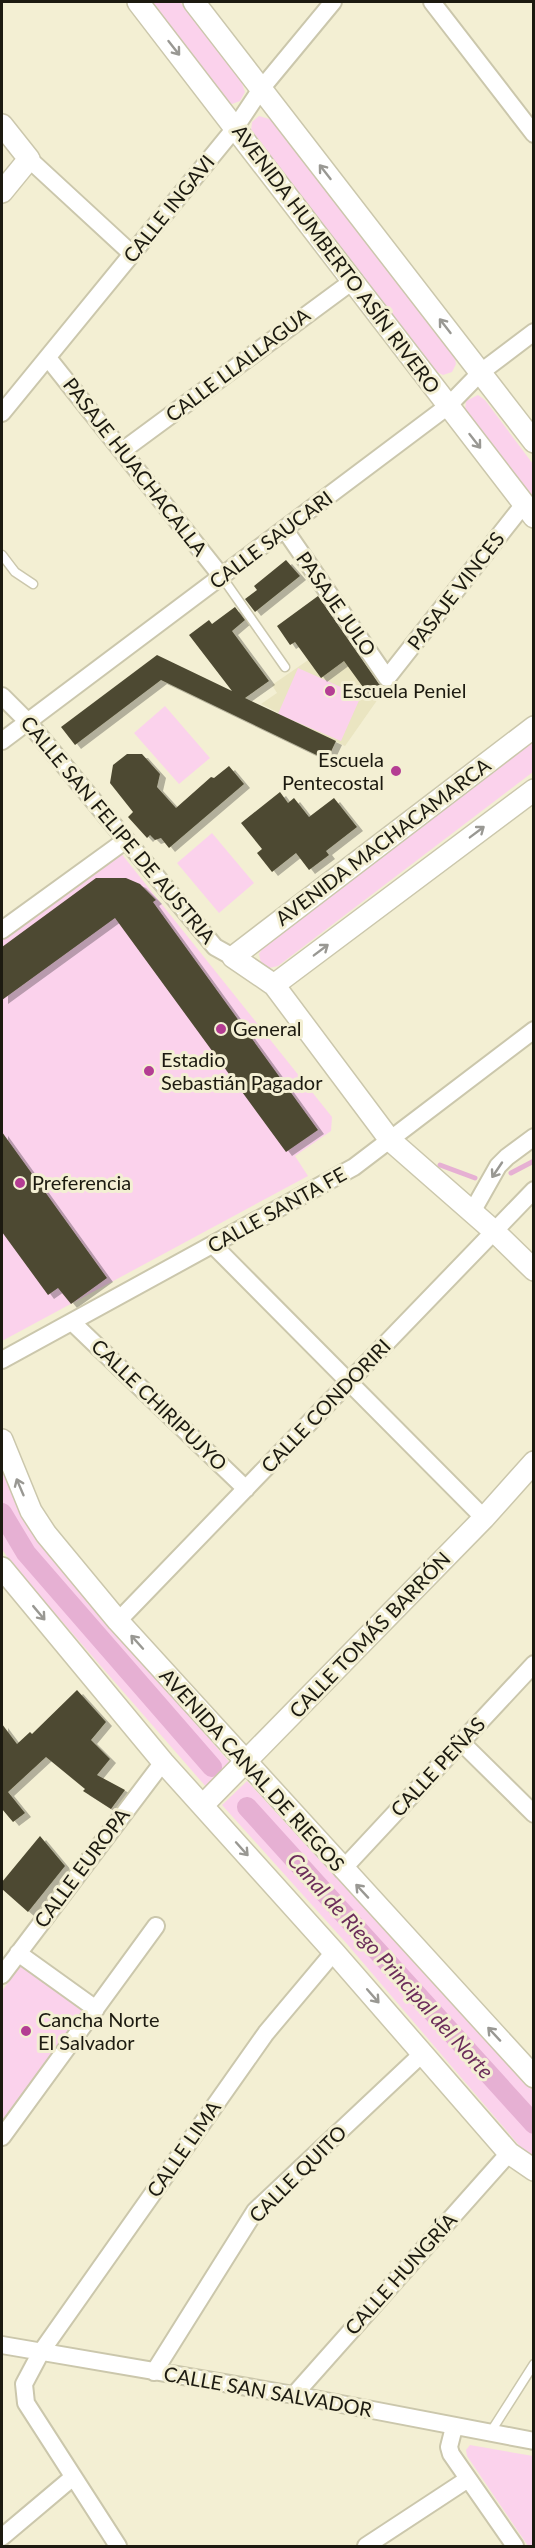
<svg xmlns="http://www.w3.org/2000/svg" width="535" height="2548" viewBox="0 0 535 2548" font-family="Lato,sans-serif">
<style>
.built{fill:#eae5c1}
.green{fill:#fbd2ec}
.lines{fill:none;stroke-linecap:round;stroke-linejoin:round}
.stream{stroke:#e6b0d3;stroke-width:5}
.canal{stroke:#e6b0d3;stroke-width:20}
.building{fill:#4e4a32;filter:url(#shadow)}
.service-casing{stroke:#cbc7ac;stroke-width:11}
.minor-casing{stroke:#cbc7ac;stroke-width:20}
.tertiary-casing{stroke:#cbc7ac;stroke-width:24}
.service{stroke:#fff;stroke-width:8}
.minor{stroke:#fff;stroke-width:16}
.tertiary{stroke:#fff;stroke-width:21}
.oneway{stroke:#999893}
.poi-dot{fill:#b43d93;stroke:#f3efd3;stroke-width:2}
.labels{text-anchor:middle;stroke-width:6;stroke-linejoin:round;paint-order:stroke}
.street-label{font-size:20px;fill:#1c1a10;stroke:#f3efd3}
.poi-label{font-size:20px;fill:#1c1a10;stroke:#f3efd3;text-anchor:start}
.water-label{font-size:21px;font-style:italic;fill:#6c2d5a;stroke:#f3efd3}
</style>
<defs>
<filter id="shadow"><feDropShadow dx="6" dy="4" stdDeviation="0" flood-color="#0004"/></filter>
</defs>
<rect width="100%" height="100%" fill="#f3efd3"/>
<path class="built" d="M346,634L385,689L345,746L261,704L277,693L272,685Z"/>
<path class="green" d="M149,2H180L242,83L245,92L240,101L232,104L227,102Z
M259,116L273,120L454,355L456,364L452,372L443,375L435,371L251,132L252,122Z
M478,395L485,400L533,464V502L465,410L466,401Z
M298,668L361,696L341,741L278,714Z
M165,706L210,758L179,784L134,733Z
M533,742V772L278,966L269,968L261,963L259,954L264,946Z
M212,833L254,883L219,913L177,863Z
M120,852L332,1117L331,1131L295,1156L308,1176L2,1341V940Z
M2,1464L19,1511L29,1529L231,1764L207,1788L12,1564L2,1549Z
M247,1781L533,2091V2157L523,2150L347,1944L222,1805Z
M22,1963L85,2009L2,2123V1991Z
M470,2445L533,2456V2546H528L467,2456L466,2450Z"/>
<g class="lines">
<path class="stream" d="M440,1165L475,1178
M511,1173L534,1161"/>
<path class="canal" d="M2,1513L26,1553L212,1767
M247,1807L534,2124"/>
</g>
<path class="building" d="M286,560L300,576L255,612L245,599L257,590L254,586Z
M318,596L380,685L368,694L344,661L321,678L295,642L290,645L277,626Z
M235,607L245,620L232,631L269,681L245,698L336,741L327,760L161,680L75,745L61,727L157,655L232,691L189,635L209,620L212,624Z
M127,754H142L160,774L157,787L176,808L211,777L214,778L229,766L244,784L169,848L161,838L155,840L150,835L147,838L128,817L133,812L110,783L113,765Z
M280,792L288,803L294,798L309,817L334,798L357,827L326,851L329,855L309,870L296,853L272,872L257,853L262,849L241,823Z
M96,878H126L140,884L156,900L153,902L318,1130L286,1152L115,918L2,1000V947Z
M2,1132L107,1278L71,1304L58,1288L48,1295L2,1232Z
M77,1690L106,1722L91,1740L110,1759L97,1775L125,1790L111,1809L83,1791L85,1789L46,1757L8,1792L25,1813L13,1822L2,1809V1724L17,1744L30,1732L32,1734Z
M40,1836L65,1866L28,1912L2,1889V1882Z"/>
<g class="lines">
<g class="service-casing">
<path id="service" d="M2,555L15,572L33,584
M222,577L285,667
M490,2433L534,2364"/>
</g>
<g class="minor-casing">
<path id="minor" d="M432,2L534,134
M29,159L132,254
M48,358L222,577
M2,413L235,128L261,89L333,2
M122,451L354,280
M285,530L387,678L524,504
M2,696L28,722L215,947L233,957
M2,741L448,406L481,372L534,332
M2,930L126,840
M472,1212L498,1166L507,1157L534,1137
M213,1245L484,1518
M72,1322L246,1489
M2,1360L354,1167L534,1030
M118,1621L534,1190
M461,1742L534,1814
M342,1870L534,1664
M18,1953L96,2009
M2,1975L163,1762
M2,2137L156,1926
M2,2345L294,2395L534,2441
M154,2372L255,2211L423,2053
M294,2395L509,2153
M454,2427L449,2447L451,2454L515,2546
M2,2537L72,2478
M118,2546L26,2403L24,2384L41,2352L266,2033L334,1952
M366,2546L468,2479"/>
</g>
<g class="tertiary-casing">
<path id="tertiary" d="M138,2L534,517
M194,2L534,442
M2,125L29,159L2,192
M534,727L233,957L274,985L390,1140L495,1232L534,1270
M274,985L534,790
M2,1440L31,1511L46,1534L118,1621L534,2077
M2,1568L163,1762L334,1952L509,2153L534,2170
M203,1805L484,1518L534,1462"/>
</g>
<use href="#service" class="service"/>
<use href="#minor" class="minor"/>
<use href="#tertiary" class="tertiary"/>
</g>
<defs><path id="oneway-shaft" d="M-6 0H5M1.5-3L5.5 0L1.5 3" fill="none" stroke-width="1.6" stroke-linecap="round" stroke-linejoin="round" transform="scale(1.5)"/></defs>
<g class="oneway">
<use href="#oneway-shaft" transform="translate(174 48) rotate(52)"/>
<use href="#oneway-shaft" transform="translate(325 172) rotate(-128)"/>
<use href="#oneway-shaft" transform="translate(445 326) rotate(-128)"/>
<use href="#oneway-shaft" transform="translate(475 441) rotate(52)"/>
<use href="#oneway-shaft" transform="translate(477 832) rotate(-37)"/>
<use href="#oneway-shaft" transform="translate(321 950) rotate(-37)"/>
<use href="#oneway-shaft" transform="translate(497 1170) rotate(124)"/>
<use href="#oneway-shaft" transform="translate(20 1487) rotate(-113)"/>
<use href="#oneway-shaft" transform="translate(39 1613) rotate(50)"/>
<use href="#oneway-shaft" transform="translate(137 1642) rotate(-132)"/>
<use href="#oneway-shaft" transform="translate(242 1849) rotate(48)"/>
<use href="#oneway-shaft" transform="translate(362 1891) rotate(-133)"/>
<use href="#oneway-shaft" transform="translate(373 1996) rotate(49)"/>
<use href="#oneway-shaft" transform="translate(494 2034) rotate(-133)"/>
</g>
<g class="poi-dot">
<circle cx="330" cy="691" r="6"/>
<circle cx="396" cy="771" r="6"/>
<circle cx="221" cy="1029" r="6"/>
<circle cx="149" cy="1071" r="6"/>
<circle cx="20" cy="1183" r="6"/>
<circle cx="26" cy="2031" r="6"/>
</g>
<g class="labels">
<g class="street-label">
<text transform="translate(169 209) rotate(-51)" y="7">CALLE INGAVI</text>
<text transform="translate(336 259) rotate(53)" y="7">AVENIDA HUMBERTO ASÍN RIVERO</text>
<text transform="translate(238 365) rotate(-37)" y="7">CALLE LLALLAGUA</text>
<text transform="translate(135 467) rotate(52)" y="7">PASAJE HUACHACALLA</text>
<text transform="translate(271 540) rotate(-37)" y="7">CALLE SAUCARI</text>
<text transform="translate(456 591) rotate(-52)" y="7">PASAJE VINCES</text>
<text transform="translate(336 604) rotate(55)" y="7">PASAJE JULO</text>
<text transform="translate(118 830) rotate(50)" y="7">CALLE SAN FELIPE DE AUSTRIA</text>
<text transform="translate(383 842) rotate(-37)" y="7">AVENIDA MACHACAMARCA</text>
<text transform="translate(277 1210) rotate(-29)" y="7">CALLE SANTA FE</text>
<text transform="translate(159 1405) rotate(44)" y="7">CALLE CHIRIPUJYO</text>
<text transform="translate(326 1406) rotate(-46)" y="7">CALLE CONDORIRI</text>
<text transform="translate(370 1635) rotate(-46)" y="7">CALLE TOMÁS BARRÓN</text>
<text transform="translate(438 1767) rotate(-47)" y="7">CALLE PEÑAS</text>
<text transform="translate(252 1770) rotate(48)" y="7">AVENIDA CANAL DE RIEGOS</text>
<text transform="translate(82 1868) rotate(-53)" y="7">CALLE EUROPA</text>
<text transform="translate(184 2149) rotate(-55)" y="7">CALLE LIMA</text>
<text transform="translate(298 2174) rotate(-45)" y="7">CALLE QUITO</text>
<text transform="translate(401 2274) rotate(-48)" y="7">CALLE HUNGRÍA</text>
<text transform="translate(268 2392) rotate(10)" y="7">CALLE SAN SALVADOR</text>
</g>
<g class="poi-label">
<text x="342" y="698">Escuela Peniel</text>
<text x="384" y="767" text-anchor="end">Escuela<tspan x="384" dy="23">Pentecostal</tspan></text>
<text x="233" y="1036">General</text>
<text x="161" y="1067">Estadio<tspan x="161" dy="23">Sebastián Pagador</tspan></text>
<text x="32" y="1190">Preferencia</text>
<text x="38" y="2027">Cancha Norte<tspan x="38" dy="23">El Salvador</tspan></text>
</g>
<g class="water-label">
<text transform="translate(390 1966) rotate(48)" y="7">Canal de Riego Principal del Norte</text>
</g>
</g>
<rect width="535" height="2548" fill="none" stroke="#1c1a10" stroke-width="6"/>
</svg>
